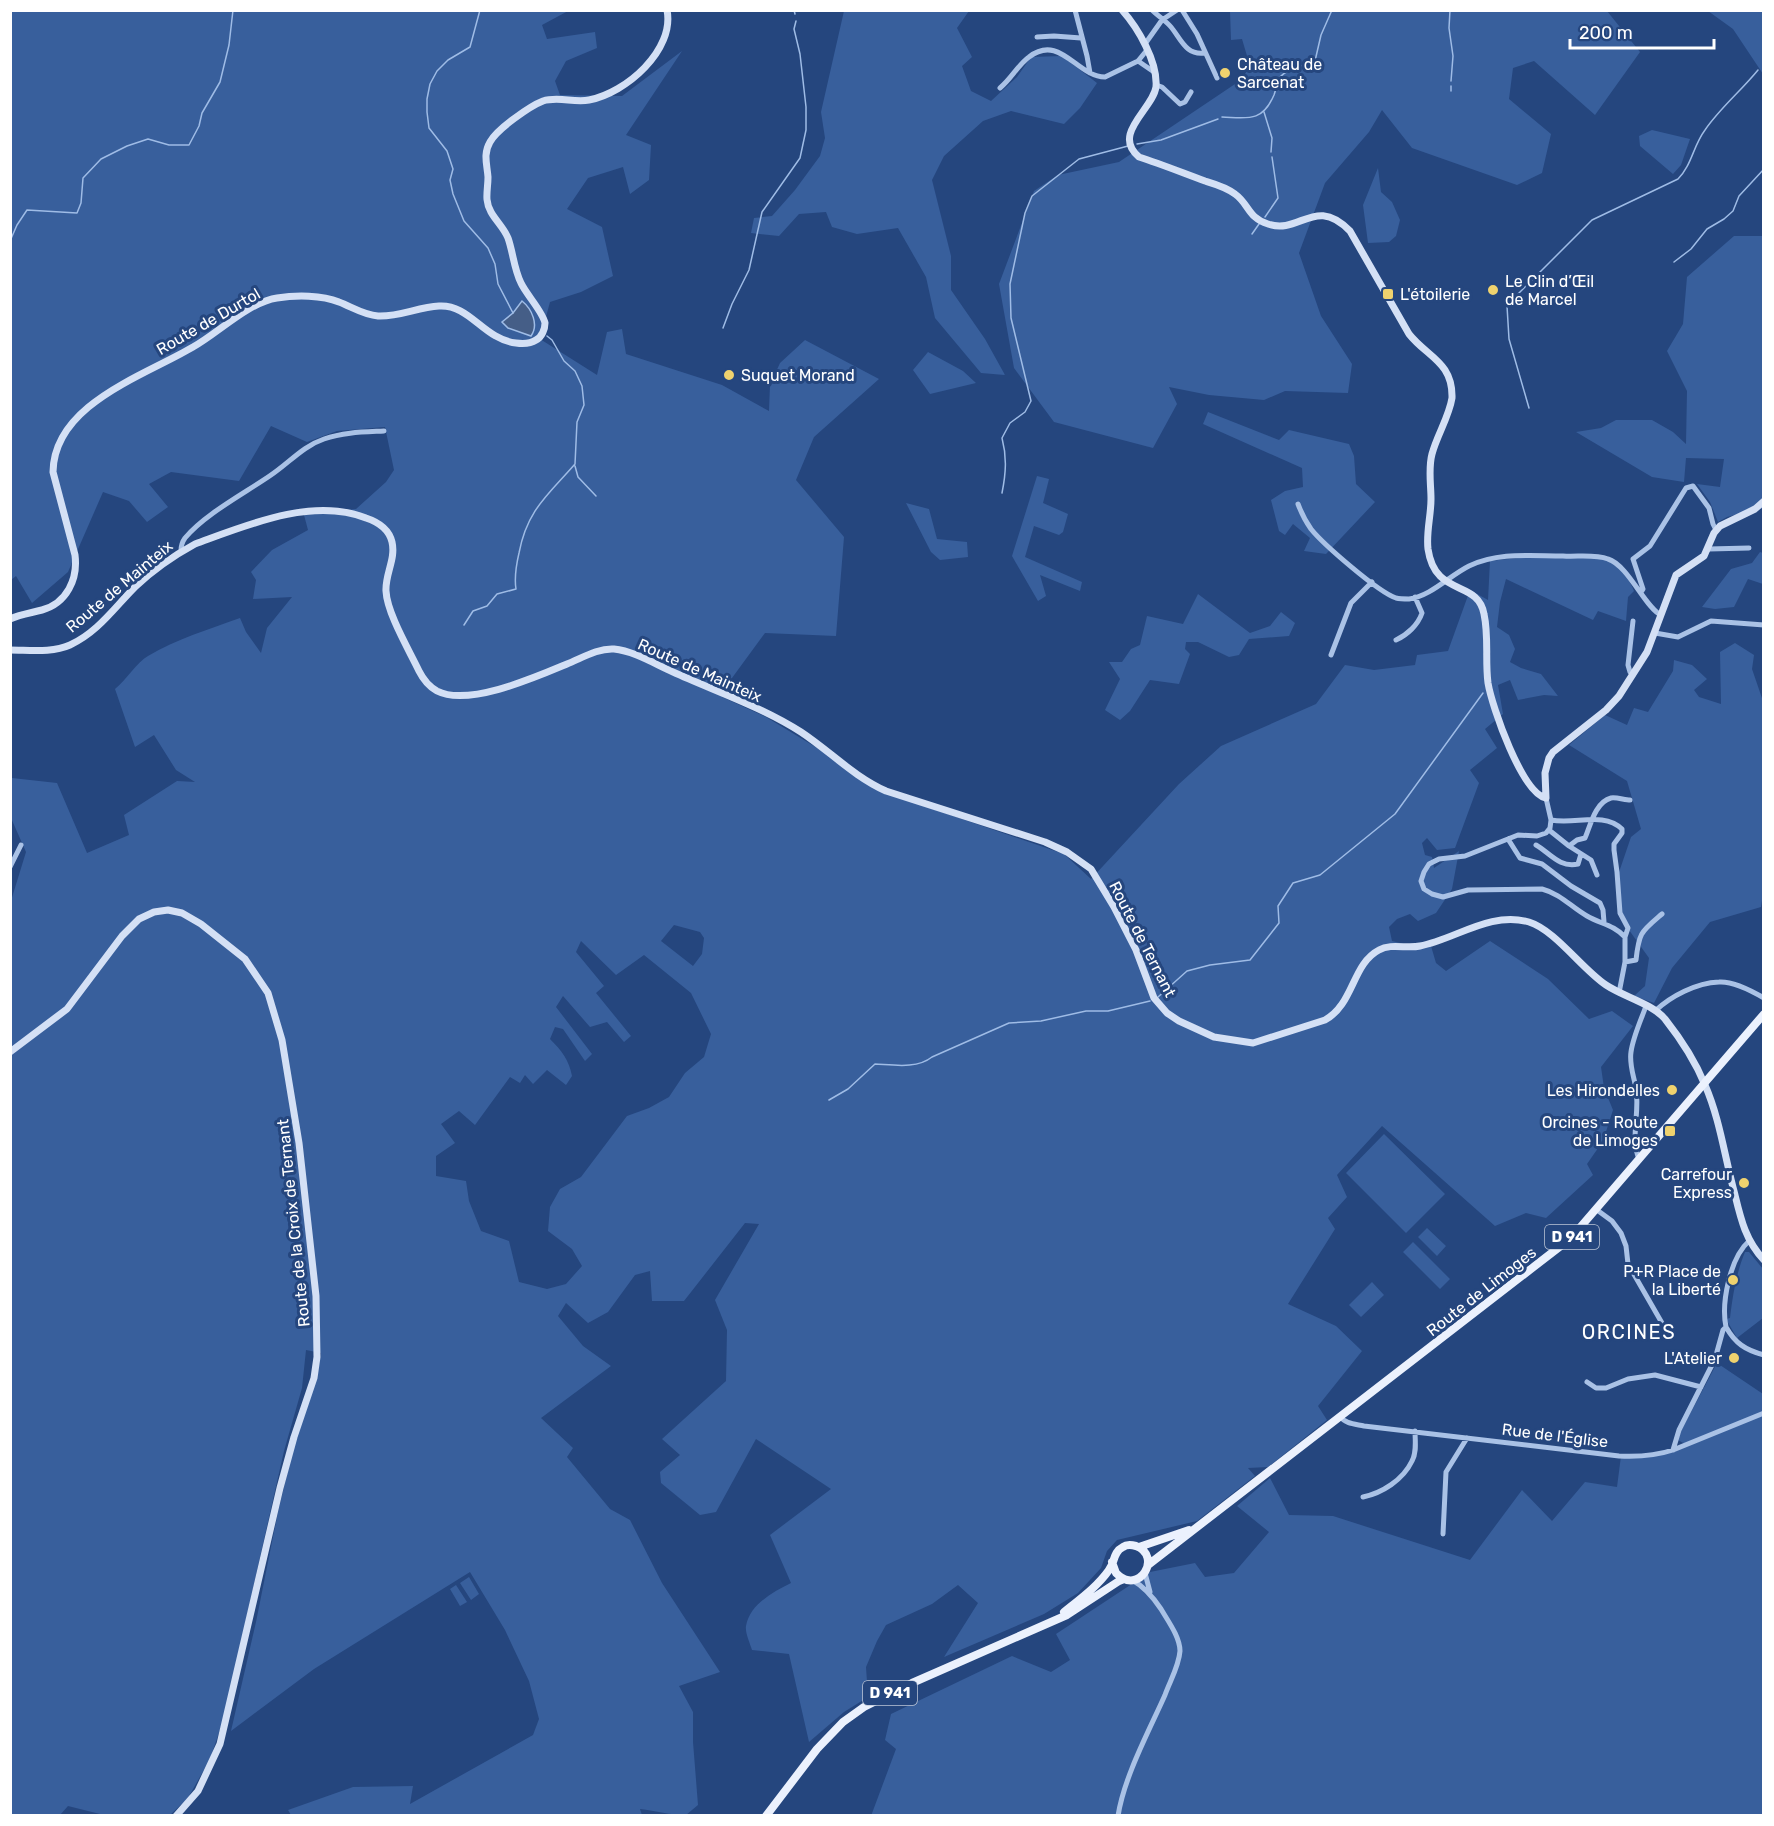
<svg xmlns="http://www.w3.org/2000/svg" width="1774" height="1826" viewBox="0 0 1774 1826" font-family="Rubik,sans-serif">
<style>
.green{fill:#385f9c;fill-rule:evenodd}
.water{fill:#455e87;stroke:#9fbce6;stroke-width:1.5}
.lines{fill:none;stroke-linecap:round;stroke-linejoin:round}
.stream{stroke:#9fbce6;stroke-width:1.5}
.street{stroke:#aac2e6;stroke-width:5}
.secondary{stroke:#d4e0f5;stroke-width:7}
.primary{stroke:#ebf1fd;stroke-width:8}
.poi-dot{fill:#efd26e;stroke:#25467e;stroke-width:2}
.labels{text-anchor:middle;stroke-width:6;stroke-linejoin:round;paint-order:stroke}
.shield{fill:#25467e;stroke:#bec8d8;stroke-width:1.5}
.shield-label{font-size:15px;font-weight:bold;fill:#fff}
.poi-label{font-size:16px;fill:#fff;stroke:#25467e;text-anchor:end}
.street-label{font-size:16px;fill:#fff;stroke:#25467e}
.quarter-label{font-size:20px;letter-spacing:1.5px;fill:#fff;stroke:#25467e}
</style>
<rect width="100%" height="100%" fill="#25467e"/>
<path class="green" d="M10,11H568L542,25L547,39L595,32L597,48L566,61L555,81L560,95L622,96L682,51L626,135L651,145L649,180L630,194L623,167L588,178L567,209L602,227L613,276L581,292L550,302L540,339L597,375L607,332L622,329L626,354L722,385L769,411L770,385L780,363L805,340L879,379L814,437L796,480L844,537L836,636L765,633L732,678L722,697L766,717L898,797L1064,854L1091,879L1179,784L1221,746L1316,704L1345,665L1374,670L1415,665L1417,655L1448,651L1470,590L1488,600L1490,561C1514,558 1591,552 1611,562C1620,566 1631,582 1634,591L1628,597L1626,621L1598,611L1593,620L1506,579L1500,602L1497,627L1509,635L1515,649L1510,662L1521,668L1541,674L1558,696L1544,695L1518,700L1510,680L1498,685L1503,714L1485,729L1497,748L1470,770L1479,783L1455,848L1437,850L1427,838L1422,843L1425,855L1432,857L1434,868L1459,851L1452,889L1436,913L1418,921L1410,914L1397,919L1389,927L1392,941L1408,945L1431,946L1436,963L1446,971L1490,941L1548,979L1589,1019L1612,1011L1633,1026L1601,1067L1604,1088L1613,1110L1603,1141L1587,1164L1593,1175L1546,1218L1526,1213L1495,1226L1382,1126L1337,1175L1347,1197L1328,1218L1335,1229L1288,1304L1336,1326L1362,1351L1318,1406L1327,1420L1268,1467L1248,1468L1255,1476L1197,1521L1117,1540L1107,1551L1101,1568L1078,1593L1044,1614L944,1657L978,1603L958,1585L932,1604L886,1625L877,1641L866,1667L868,1697L844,1712L809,1742L789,1654L752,1650C750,1643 745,1633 746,1626C750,1604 773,1592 791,1583L770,1535L831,1489L756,1439L716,1512L700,1515L661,1483L660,1472L680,1455L662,1439L726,1381L727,1330L715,1300L759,1224L745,1223L684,1301H652L650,1271L635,1275L608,1312L588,1323L566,1303L558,1316L583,1346L611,1366L541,1418L573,1448L567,1457L610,1509L630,1520L662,1583L720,1672L679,1686L693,1712V1742L698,1805L686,1815C670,1815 656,1811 640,1809L642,1815H291L288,1810L353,1787L413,1786L410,1804L533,1735L539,1719L529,1681L505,1630L470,1572L314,1669L231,1731L256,1622L278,1512L296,1437L317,1378L321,1353L306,1350L302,1388L284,1451L223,1721L210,1759L188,1798L170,1815H104L68,1806L60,1815H11L10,904L26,852L11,818V779L12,778L57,783L87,853L129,835L124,815L177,781L195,782L176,770L154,735L135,747L115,689C126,680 137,662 148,656C176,639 210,629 240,618L246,632L261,653L267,628L292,597L253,599L256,580L251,572L272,550L308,530L304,515L356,509L386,482L394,470L385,427L337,431L307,442L271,426L239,481L171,472L149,484L168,507L147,522L129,501L103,492L68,572L32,603L16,576L11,580ZM674,925L700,932L704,938L702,954L693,966L661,941ZM581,941L616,975L644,955L691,993L711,1034L704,1057L685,1073L669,1097L649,1108L627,1116L581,1177L560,1189L550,1207L548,1231L572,1249L582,1266L566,1284L547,1289L519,1282L509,1241L481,1231L469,1201L466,1181L436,1176V1156L455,1143L441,1124L459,1111L475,1125L510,1077L520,1083L525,1075L533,1084L547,1070L566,1085L572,1076C569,1060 562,1051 550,1039L555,1027L563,1029L585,1061L592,1054L556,1007L563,996L590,1027L607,1022L624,1042L631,1036L596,993L604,986L576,952Z
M844,11H969L957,28L972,57L962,66L971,91L991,101L1017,77L1031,57L1062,56L1097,83L1080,108L1064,124L1011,111L983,121L944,156L932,180L951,256V290L985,339L1005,375L981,373L935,318L926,277L898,228L857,234L832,227L826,212L799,214L779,236L751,233L754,218L772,216L795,190L820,156L825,138L821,112Z
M1230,11H1607L1640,52L1595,115L1534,61L1513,68L1509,99L1551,134L1542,173L1517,185L1412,148L1382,110L1369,132L1325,183L1299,253L1321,316L1352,364L1348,393L1285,391L1264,400L1209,395L1169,387L1177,404L1153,448L1054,422L1014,368L999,284L1034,191L1058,175L1119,162L1241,80L1250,66L1242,39L1231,40Z
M1708,11H1763V74L1733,29Z
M1652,130L1690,139L1681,165L1673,174L1640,146L1639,136Z
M1378,168L1381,192L1392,202L1400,220L1396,236L1389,242L1368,243L1363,205Z
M1734,236H1763V511L1761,508L1727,517L1718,522L1710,502L1697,484L1720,487L1724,459L1686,458L1684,482L1652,477L1576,432L1601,428L1616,420H1652L1673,432L1686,444L1687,391L1667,351L1683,324L1687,277Z
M928,352L963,371L976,383L930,394L913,370Z
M1208,412L1279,440L1289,430L1349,444L1354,456L1356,484L1375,502L1326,554L1304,551L1310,538L1293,524L1285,535L1279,531L1271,500L1285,491L1303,487L1302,468L1203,424Z
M1037,476L1049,479L1043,503L1068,514L1063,532L1059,535L1034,526L1025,557L1082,582L1080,591L1040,575L1046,596L1038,601L1012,556Z
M906,503L929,509L937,539L967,542L968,557L940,560L931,552Z
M1760,552L1763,553V584L1748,579L1734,607L1715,609L1702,607L1731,569L1752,563Z
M1198,594L1250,633L1270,626L1281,612L1295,623L1289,636L1249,639L1239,655L1229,657L1198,642H1186L1185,649L1190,654L1179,684L1150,680L1130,711L1120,720L1105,710L1120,679L1109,662H1122L1131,649L1140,645L1147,616L1183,624Z
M1735,643L1754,655L1752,669L1764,704V887L1761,907L1710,922L1672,968L1654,1003L1634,996L1645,986L1649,958L1619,916L1617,878L1631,837L1641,829L1627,781L1569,745L1605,715L1627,725L1634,708L1648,712L1673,671L1674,660L1692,665L1707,679L1694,690L1699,697L1721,704L1720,652Z
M1384,1134L1445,1194L1406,1233L1346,1173Z
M1427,1228L1446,1246L1437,1256L1418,1237Z
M1413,1242L1450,1279L1440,1289L1403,1252Z
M1745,1252H1749L1763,1269V1318L1737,1338L1726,1319L1730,1318C1733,1294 1736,1274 1745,1252Z
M1372,1282L1384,1295L1361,1317L1349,1305Z
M1717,1363L1763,1394V1410L1762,1413L1685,1444L1678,1440L1681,1431Z
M1763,1413V1815L871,1816L896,1749L885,1740L891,1714L1012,1656L1051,1672L1070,1660L1056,1634L1150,1572L1195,1563L1205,1577L1234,1573L1269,1532L1237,1506L1270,1478L1289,1515L1333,1516L1470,1560L1522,1490L1552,1521L1585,1482L1617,1487L1621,1456L1660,1455Z
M469,1577L479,1594L471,1600L460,1583Z
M456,1585L467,1602L460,1606L450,1589Z"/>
<path class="water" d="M522,301C532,309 539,325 531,336L508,328L502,322L513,313Z"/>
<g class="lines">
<path class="stream" d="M480,10L470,47L448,60L437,71L430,84L427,99V112L429,128L447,151L453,169L450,180L453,194L464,221L488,248L495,264L498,284L513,313
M794,10L795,14
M1450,10L1449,28L1453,56L1451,81
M1451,86V91
M1264,112L1272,138L1271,152
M1222,117C1247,118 1262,123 1274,95C1276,90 1277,81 1280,77C1288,68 1305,65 1315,61L1321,35L1332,10
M1137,144L1161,140L1218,119
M1265,217L1278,198L1272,157
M1252,234L1259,224
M10,241L17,225L27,210L77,213L81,203L83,178L101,159L127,146L148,139L169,145H189L199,126L202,113L220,82L229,45L233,10
M1674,262L1691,249L1707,229L1724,219L1733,211L1739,196L1764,169
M1511,301L1592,220L1678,179C1692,165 1693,146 1705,130C1720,108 1741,91 1758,70
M1507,306L1509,339L1529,408
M723,328L732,304L749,270L762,212L800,158L806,130V107L800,54L794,29L796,21
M575,466L578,477L596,496
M1002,493C1006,473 1007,457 1002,438L1010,423L1025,412L1031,401L1011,318L1010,284L1025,213L1032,196L1079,159L1128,146
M464,625L473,611L487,606L497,594L516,589C514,577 516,566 519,553C527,510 548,495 575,464L577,422L584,405L582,386L575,371L564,361L552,340L547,336
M1158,997L1187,971L1210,965L1250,960L1279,923L1278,906L1293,883L1320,875L1395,814L1483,693
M829,1100L848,1089L875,1064C894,1065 917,1069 932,1057L1009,1023L1041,1021L1086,1011H1108L1150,1001"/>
<path class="street" d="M1075,10L1087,56L1090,73
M1152,10C1158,16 1166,21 1171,27C1181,39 1186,56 1205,53
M1182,10L1197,34L1217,78
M1037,37L1054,36L1081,38
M1145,44L1162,20L1177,10
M1138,61L1154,72
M1156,85L1162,87L1180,104L1185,102L1191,92
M1000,88C1011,79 1018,65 1029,57C1060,33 1077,77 1105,77L1138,61L1147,50
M1298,504C1301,512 1306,522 1311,529C1323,544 1378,592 1396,598C1400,599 1405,599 1409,599C1431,596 1449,576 1469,566C1499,552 1530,556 1563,556C1577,557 1595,554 1608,559C1628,565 1646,609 1661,615
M1709,549L1749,548
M181,551C181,546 182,542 185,538C205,514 245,493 271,475C289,463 303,446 324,439C344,432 364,432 384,431
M1641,592L1643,589L1633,559L1650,546L1686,488L1693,486L1709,508L1713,524L1716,530
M1633,621L1628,665L1630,672L1633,675
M1655,633L1678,637L1711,621L1764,625
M1396,640C1407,635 1418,625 1422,613L1415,597
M1331,655L1351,603L1372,582
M1546,798L1551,820L1550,828L1546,833L1537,836L1518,835L1465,856L1439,859L1429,864L1424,872L1421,881L1424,889L1432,894L1443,897L1468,890L1542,889C1561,894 1571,907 1587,916C1601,924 1614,925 1625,937V962L1619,993
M1551,820C1575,825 1603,811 1622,829V833L1614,844V850L1617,872L1620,913L1628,928L1625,937
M1549,830L1569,846L1591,860L1597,875
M1508,839L1520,858L1542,864L1571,886L1600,903L1603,910L1604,922
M1536,845C1550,853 1559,868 1578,864L1581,854
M1569,846L1577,840L1585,838C1590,827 1595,802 1611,798C1616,797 1625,800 1630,800
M10,867L21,845
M1625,962L1636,960C1639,932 1641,932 1662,914
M1655,1011C1671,996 1696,983 1719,982C1733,981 1752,991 1764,998
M1639,1159C1630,1137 1640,1113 1636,1089C1634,1076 1629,1065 1631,1052C1633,1037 1641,1020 1646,1006
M1597,1210L1612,1221L1621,1233L1626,1246L1628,1264L1662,1323
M1726,1327C1735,1343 1745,1350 1764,1355
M1587,1382L1596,1388H1606L1628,1379L1655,1375L1701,1387
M1340,1416C1345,1424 1355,1424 1364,1426L1619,1456C1638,1457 1655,1456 1673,1450L1764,1413
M1673,1450L1679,1430L1715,1359L1723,1330L1726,1327C1721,1303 1730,1258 1749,1241
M1363,1497C1382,1493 1403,1480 1412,1461C1417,1452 1415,1441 1415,1431
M1443,1534L1446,1472L1467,1438
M1145,1573L1150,1592
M1118,1816C1124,1777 1149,1731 1165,1695C1170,1681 1179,1666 1180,1651C1180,1637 1168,1621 1161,1609C1153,1597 1145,1587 1132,1580"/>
<path class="secondary" d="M1122,10C1138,28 1158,62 1156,87C1153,109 1111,134 1139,157C1161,164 1183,173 1205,181C1215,184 1226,187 1235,194C1249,204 1248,218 1268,224C1300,235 1315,195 1350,231L1409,334C1427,357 1453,362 1452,398C1449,417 1437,435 1432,454C1428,469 1431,484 1431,499C1431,516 1426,532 1428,549C1435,598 1478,579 1484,614C1489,637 1485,660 1488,683C1492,707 1522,793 1546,798L1545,773L1549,758L1553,752L1606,710L1619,696L1647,652L1676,575L1704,556L1714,533L1720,526L1755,509L1764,501
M10,619C21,614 31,613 42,610C67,603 78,579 75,555L53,472C54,404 144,376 193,347C218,333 249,302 277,298C296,295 322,295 339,302C352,307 364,315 378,316C399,317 418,307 439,306C470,304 483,339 516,343C523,344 530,344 536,340C542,337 545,329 545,323C543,312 526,294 521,283C514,269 513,252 508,238C504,228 496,221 491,212C484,200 488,190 488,177C487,164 483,154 490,142C497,129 530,106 543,101C558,96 574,103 589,100C626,93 675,50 667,10
M10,650C30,650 52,653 70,645C98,632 114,608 135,587C153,570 173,556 195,544C247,525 312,497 366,518C378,522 389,529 392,542C396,559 385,574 386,591C387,613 409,650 419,671C423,679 428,686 437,691C468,707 536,677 567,664C582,658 598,648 614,649C634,651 655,664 673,672C715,691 762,707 801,732C831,752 853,776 886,791L1045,842L1067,852L1091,869L1114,907L1136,950L1154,998L1167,1013L1179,1021L1214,1037L1253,1043L1325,1020C1354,1004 1352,964 1379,950C1391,943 1407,949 1420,946C1456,939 1490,911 1529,922C1555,930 1582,969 1606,985C1624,997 1651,1003 1665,1019C1680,1038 1696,1063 1705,1085C1720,1119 1725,1159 1735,1195C1741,1220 1746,1241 1764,1260
M10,1052L67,1009L122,936L139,919L154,912L168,910L182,913L201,924L245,959L268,993L282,1040L299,1143L316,1296L317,1357L314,1378L294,1437L280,1488L220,1744L198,1791L176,1816"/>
<path class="primary" d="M1139,1547L1189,1530
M1148,1565L1571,1238L1764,1014
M1064,1612C1080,1599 1097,1587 1109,1570C1115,1562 1113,1552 1123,1547C1127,1544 1132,1545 1136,1546C1163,1556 1139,1597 1116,1573L1112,1562
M766,1816L817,1749L843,1722L864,1707L912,1683L1067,1615L1119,1581L1124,1579"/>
</g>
<g class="poi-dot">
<circle cx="1225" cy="73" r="6"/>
<circle cx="1493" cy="290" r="6"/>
<rect x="1382" y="288" width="12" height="12" rx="3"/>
<circle cx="729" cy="375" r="6"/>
<circle cx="1672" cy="1090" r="6"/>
<rect x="1664" y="1125" width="12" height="12" rx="3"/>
<circle cx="1744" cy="1183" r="6"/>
<circle cx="1733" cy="1280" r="6"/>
<circle cx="1734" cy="1358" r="6"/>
</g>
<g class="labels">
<g class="shield">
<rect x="1545" y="1225" width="54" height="24" rx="4.5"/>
<rect x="863" y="1681" width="54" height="24" rx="4.5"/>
</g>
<g class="shield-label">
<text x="1572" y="1242">D 941</text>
<text x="890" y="1698">D 941</text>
</g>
<g class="poi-label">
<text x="1237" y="70" text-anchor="start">Château de<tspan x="1237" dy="18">Sarcenat</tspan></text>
<text x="1505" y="287" text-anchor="start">Le Clin d’Œil<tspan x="1505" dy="18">de Marcel</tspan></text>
<text x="1400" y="300" text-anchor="start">L'étoilerie</text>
<text x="741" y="381" text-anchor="start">Suquet Morand</text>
<text x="1660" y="1096">Les Hirondelles</text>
<text x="1658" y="1128">Orcines - Route<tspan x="1658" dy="18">de Limoges</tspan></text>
<text x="1732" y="1180">Carrefour<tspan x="1732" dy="18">Express</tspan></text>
<text x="1721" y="1277">P+R Place de<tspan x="1721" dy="18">la Liberté</tspan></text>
<text x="1722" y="1364">L'Atelier</text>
</g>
<g class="street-label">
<text transform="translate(208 321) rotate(-30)" y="6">Route de Durtol</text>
<text transform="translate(119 586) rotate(-40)" y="6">Route de Mainteix</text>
<text transform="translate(700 670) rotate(24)" y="6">Route de Mainteix</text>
<text transform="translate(1143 939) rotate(63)" y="6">Route de Ternant</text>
<text transform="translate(293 1223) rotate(-96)" y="6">Route de la Croix de Ternant</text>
<text transform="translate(1481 1291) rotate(-38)" y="6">Route de Limoges</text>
<text transform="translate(1555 1435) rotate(7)" y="6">Rue de l'Église</text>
</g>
<g class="quarter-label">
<text x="1629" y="1339">ORCINES</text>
</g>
</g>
<rect width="1774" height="1826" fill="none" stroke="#ffffff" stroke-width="24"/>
<path d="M1570 39v9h144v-9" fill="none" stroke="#ffffff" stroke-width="3"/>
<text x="1579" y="39" font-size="18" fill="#ffffff" stroke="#25467e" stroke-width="4.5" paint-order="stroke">200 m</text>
</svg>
